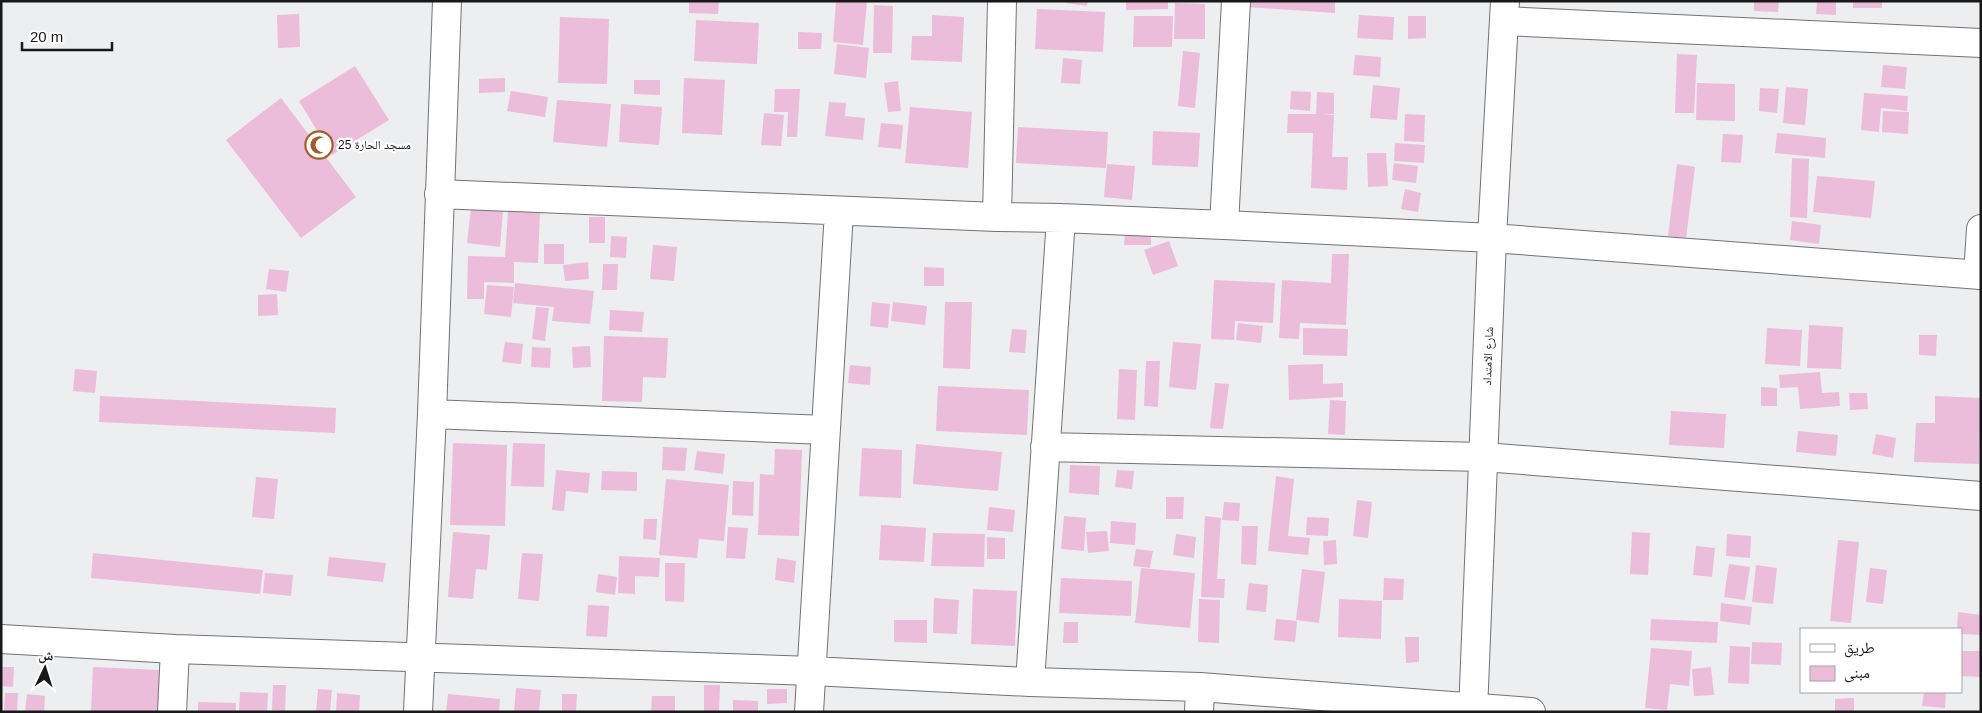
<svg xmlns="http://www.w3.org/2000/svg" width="1982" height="713" viewBox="0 0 1982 713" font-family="Helvetica,'Noto Naskh Arabic',sans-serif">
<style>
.building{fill:#ecbcdb}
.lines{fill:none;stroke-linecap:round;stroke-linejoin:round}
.minor-casing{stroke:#727274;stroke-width:30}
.minor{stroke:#fff;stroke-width:28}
.labels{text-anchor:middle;stroke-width:4.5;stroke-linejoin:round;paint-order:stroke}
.poi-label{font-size:12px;fill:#181819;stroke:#fff;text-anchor:start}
.street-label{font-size:12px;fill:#181819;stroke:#fff}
</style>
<rect width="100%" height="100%" fill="#edeef0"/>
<path class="building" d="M689,1H719L718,14L689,13Z
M836,1L867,2L863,45L833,42Z
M1066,1H1088L1087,6L1066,3Z
M1126,1H1168V9L1126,10Z
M1246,1H1335V13L1246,7Z
M1754,1H1779L1778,12L1754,11Z
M1817,1H1836V15L1816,14Z
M1853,1H1882V8H1853Z
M1175,3L1205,4V39H1174Z
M874,5L893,6L892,53H873Z
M1037,9L1105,12L1103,52L1035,49Z
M299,14L300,47L278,48L277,15Z
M932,15L964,17L962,62L911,60L912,36H932Z
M1359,15L1394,17L1393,40L1357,38Z
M1134,16H1173L1172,47H1133Z
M1408,16H1426V38L1408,39Z
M560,17L609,19L607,84L558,83Z
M696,20L759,23L757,64L694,61Z
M798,32L822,33L821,49H798Z
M837,44L869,48L866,78L834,74Z
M1183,51L1200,53L1195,108L1178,106Z
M1677,54L1697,55L1694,113H1675Z
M1355,55L1381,57L1380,77L1353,75Z
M1063,58L1082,60L1080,84L1061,83Z
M1883,65L1907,67L1905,89L1881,87Z
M355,66L389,120L332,155L299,101Z
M505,78V92L479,93V79Z
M684,78L725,80L722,135L682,133Z
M634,80H660V95L634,94Z
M898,81L901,111L888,112L884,83Z
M1697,83L1735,84V121L1696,120Z
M1373,85L1400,88L1397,120L1370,118Z
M1786,87L1808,89L1805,125L1783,123Z
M1760,88L1779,89L1777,113L1759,111Z
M775,89H800L797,137H787L788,112H774Z
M511,91L548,97L545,117L507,111Z
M1291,91L1311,92L1310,111L1290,109Z
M1317,92L1334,93V114H1323L1334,115L1332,157H1348L1347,190L1311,188L1313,133H1287L1288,114H1316Z
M1864,93L1908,96L1907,111L1881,108L1879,132L1861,130Z
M281,98L356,197L301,238L226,140Z
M557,100L611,104L607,147L553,142Z
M829,102L846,103L845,116L865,118L863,140L825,136Z
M621,104L662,107L659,145L619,142Z
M910,107L972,112L968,168L905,163Z
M1883,111L1909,112L1908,134L1882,132Z
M764,113L784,115L781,146L761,145Z
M1405,114L1425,115L1424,142L1404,141Z
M881,123L903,125L901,149L878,147Z
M1018,127L1108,132L1106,168L1016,163Z
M1153,131L1200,133L1198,167L1152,165Z
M1777,133L1826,138L1825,158L1775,153Z
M1723,134L1743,135L1741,163L1721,162Z
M1395,143L1425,145L1424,163L1394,161Z
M1367,153H1386L1388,186L1368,187Z
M1792,158L1809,159L1807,218L1790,217Z
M1394,163L1418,166L1416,183L1392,180Z
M1107,164L1135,166L1132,200L1104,197Z
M1677,164L1695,167L1686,238L1668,236Z
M1817,176L1875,181L1871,218L1813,212Z
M1405,189L1421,193L1418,212L1401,209Z
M471,208L503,211L500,247L467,243Z
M508,211L540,212L538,263L514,262V283L484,282V299H467L468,256L505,257Z
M589,217H605V243H589Z
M1792,221L1821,225L1819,244L1790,240Z
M1151,229V245H1124L1125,230Z
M611,236L627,237L626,258L610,257Z
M1169,241L1178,266L1153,275L1144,250Z
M544,244H564V264H544Z
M653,245L677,247L674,281L650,279Z
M1332,254H1349L1346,325L1300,323L1299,339L1279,338L1282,280L1331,283Z
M588,262L589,279L565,281L563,265Z
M603,264H618L617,290H602Z
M924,267L944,268V286H924Z
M269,269L289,271L286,292L266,289Z
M1214,280L1275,283L1273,323L1235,321L1234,340L1211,339Z
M515,283L594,291L590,324L552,321L554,307L513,303Z
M487,285L514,287L511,317L484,314Z
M277,294L278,315L258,316V295Z
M872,302L890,304L888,328L870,326Z
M893,302L927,306L925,325L891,321Z
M945,302H972L970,369L943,368Z
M536,307L549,308L545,341L532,339Z
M610,310L644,312L642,332L609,330Z
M1238,323L1263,326L1261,343L1236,340Z
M1809,325L1843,327L1841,369L1807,368Z
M1303,328L1348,329L1347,356L1303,355Z
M1767,328L1802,330L1800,366L1765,364Z
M1012,329L1027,330L1025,353L1009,352Z
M1919,335H1937L1936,356L1919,355Z
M604,336L668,338L666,378L643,377L642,402L602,401Z
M505,342L523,344L521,364L502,362Z
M1173,342L1201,344L1196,390L1169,387Z
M590,346L591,367L573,368L572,347Z
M532,347L551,348L550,368L531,367Z
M1146,361H1160L1158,407L1144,406Z
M1323,364V384L1343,383V397L1289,400L1288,365Z
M850,365L871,367L870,385L848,383Z
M75,369L97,371L95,393L73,391Z
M1119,369L1137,370L1135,420L1117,419Z
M1820,372L1822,393L1839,392L1840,406L1800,409L1798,387L1780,388L1779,375Z
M1215,383L1229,384L1223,429L1210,428Z
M938,386L1029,390L1027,435L936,431Z
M1761,387L1777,388V406H1761Z
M1849,393H1867L1868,409L1850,410Z
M100,396L336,408L335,433L99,422Z
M1935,396L1981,398L1979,464L1914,462L1916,423H1935Z
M1330,400L1346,401L1345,435L1328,434Z
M1671,411L1726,414L1724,448L1669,445Z
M1798,431L1838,435L1836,456L1796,452Z
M1876,434L1896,438L1893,458L1872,454Z
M453,443L507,445L505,526L450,525Z
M513,443L545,444L544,487L511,486Z
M916,444L1002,452L998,491L913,484Z
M663,447L687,448L685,471L662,470Z
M862,448L902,450L901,498L859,496Z
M775,449L802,450L799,536L758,535L760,474L774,475Z
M697,451L725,454L723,474L694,470Z
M1070,465L1100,466L1099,495L1069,493Z
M556,470L590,473L588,493L566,491L564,511L552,510Z
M1117,470L1134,471L1132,489L1115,487Z
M602,471L637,472V491L601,490Z
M1276,476L1294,479L1288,536L1310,538L1308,555L1268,551Z
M256,477L278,479L274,519L252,517Z
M666,479L729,485L724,541L699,539L697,558L659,555Z
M733,481L754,482L753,516L732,515Z
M1166,497H1184L1183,519H1166Z
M1357,500L1372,502L1368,538L1353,536Z
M1224,502L1240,503L1239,521L1222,520Z
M989,507L1015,510L1013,532L987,530Z
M1064,516L1086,518L1084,551L1061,549Z
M1205,516L1221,518L1217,579H1225L1224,598L1201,597Z
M1307,517L1329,518L1328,536L1306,535Z
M644,519H657L656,540L643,539Z
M1111,521L1136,523L1135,545L1110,543Z
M881,525L926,528L924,562L879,560Z
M1242,526H1258L1256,565L1241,564Z
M728,527L748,528L745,559L726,558Z
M1107,531L1109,551L1088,553L1086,532Z
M453,532L490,535L487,570L476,569L473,599L448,597Z
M1632,532L1650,533L1648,575L1630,574Z
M933,533L985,534L984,567L931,566Z
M1176,534L1196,537L1194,558L1173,555Z
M1727,534L1751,536L1750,558L1726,556Z
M987,537L1005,538V559H987Z
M1336,540L1337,564L1324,565L1323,541Z
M1838,540L1859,542L1851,623L1830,621Z
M1696,546L1715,548L1712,577L1693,575Z
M1136,549L1153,551L1150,568L1133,566Z
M93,553L263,570L260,594L91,578Z
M522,553L543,554L539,601L518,599Z
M619,556L660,558L659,577L635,576V594L618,593Z
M329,557L386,563L383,582L327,576Z
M777,558L796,561L794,583L775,580Z
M665,563H685L684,602L665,601Z
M1729,564L1750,567L1745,600L1724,597Z
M1756,565L1777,568L1773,604L1752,602Z
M1141,568L1195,573L1190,628L1135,623Z
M1870,568L1887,570L1883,604L1866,602Z
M1302,569L1325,572L1319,623L1296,620Z
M265,573L293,575L291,596L263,593Z
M598,574L617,577L615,595L596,592Z
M1061,578L1132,581L1131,616L1059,613Z
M1384,578L1404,579L1403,600H1383Z
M1249,583L1268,585L1266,612L1246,610Z
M973,589L1017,591L1015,646L971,644Z
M934,598L959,600L957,634L933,633Z
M1199,599L1220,600L1219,643L1198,642Z
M1339,599L1382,601L1381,639L1338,637Z
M1721,603L1752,607L1750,625L1720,621Z
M588,605L609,606L607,637L586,636Z
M1958,612L1981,615V635L1961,634V629H1957Z
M1276,619L1297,621L1295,642L1274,640Z
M1651,619L1718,622L1717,643L1650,640Z
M894,620H927V643L894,642Z
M1064,622H1078V643H1063Z
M1405,637H1419V662L1406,663Z
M1752,642L1782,643L1781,665L1751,664Z
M1730,646L1750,647L1749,684L1728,683Z
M1651,648L1692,651L1689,686L1670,684L1667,710L1645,708Z
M1962,651H1981V677L1961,676Z
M1,667H14L13,687L1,686Z
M93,667L161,670L159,712H91Z
M1711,667L1714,695L1694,696L1692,669Z
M273,685H286L285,711L272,710Z
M704,685H720L719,712H704Z
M516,688L541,690L539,712H514Z
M318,689L332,690L330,712H316Z
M767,689H787V703L767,704Z
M240,692L268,693L267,712H239Z
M1924,692H1946L1945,708L1922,706Z
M5,693H18L17,712H4Z
M337,693L360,695L359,712H336Z
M27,694L45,696L44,712H25Z
M448,694L500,699L499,712H446Z
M562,694H577L576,712H562Z
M652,696H675V712H651Z
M1854,698V712H1835V699Z
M733,700L758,701V712H733Z
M198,702L236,703V712H198Z"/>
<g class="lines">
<g class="minor-casing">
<path id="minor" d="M1504,21L1981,43
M439,194L997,217L1061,218L1224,225L1492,238L1981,275
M997,217L1002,1
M1224,225L1236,1
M1978,275L1981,229
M432,414L826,430
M1045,447L1484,457L1981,496
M1,639L175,649L812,671L1030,682L1200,687L1531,712
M1030,682L1061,218
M172,712L175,649
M418,712L432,414L447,1
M809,712L839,211
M1199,712L1200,687
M1473,712L1492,238L1505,1"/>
</g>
<use href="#minor" class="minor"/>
</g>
<defs>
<g id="mosque-ring" transform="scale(1.4375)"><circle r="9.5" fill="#fff" stroke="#9f5d2a" stroke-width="1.5"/><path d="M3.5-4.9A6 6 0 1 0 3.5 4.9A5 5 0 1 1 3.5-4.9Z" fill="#9f5d2a"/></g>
</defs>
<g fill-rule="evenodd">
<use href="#mosque-ring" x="319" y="145"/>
</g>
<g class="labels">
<g class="poi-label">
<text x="338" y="149">مسجد الحارة 25</text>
</g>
<g class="street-label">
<text transform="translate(1488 356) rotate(-88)" y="4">شارع الامتداد</text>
</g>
</g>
<rect width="1982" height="713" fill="none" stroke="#181819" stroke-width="5"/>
<rect x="1800" y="628" width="162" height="65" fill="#ffffff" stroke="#a3a3a3"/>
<rect x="1810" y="644" width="25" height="8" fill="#ffffff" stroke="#a3a3a3"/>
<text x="1844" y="653" font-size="15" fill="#181819">طريق</text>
<rect x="1810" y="666" width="25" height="15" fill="#ecbcdb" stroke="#a3a3a3"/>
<text x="1844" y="678" font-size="15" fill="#181819">مبنى</text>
<g transform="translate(45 668) rotate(4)" stroke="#ffffff" stroke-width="4" paint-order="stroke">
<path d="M0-4L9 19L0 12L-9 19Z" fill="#181819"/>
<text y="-8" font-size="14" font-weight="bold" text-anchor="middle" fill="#181819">ش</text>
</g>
<path d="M22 42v8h90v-8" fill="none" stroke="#181819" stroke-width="2.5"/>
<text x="30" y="42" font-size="15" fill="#181819" stroke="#ffffff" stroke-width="4" paint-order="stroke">20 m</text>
</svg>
